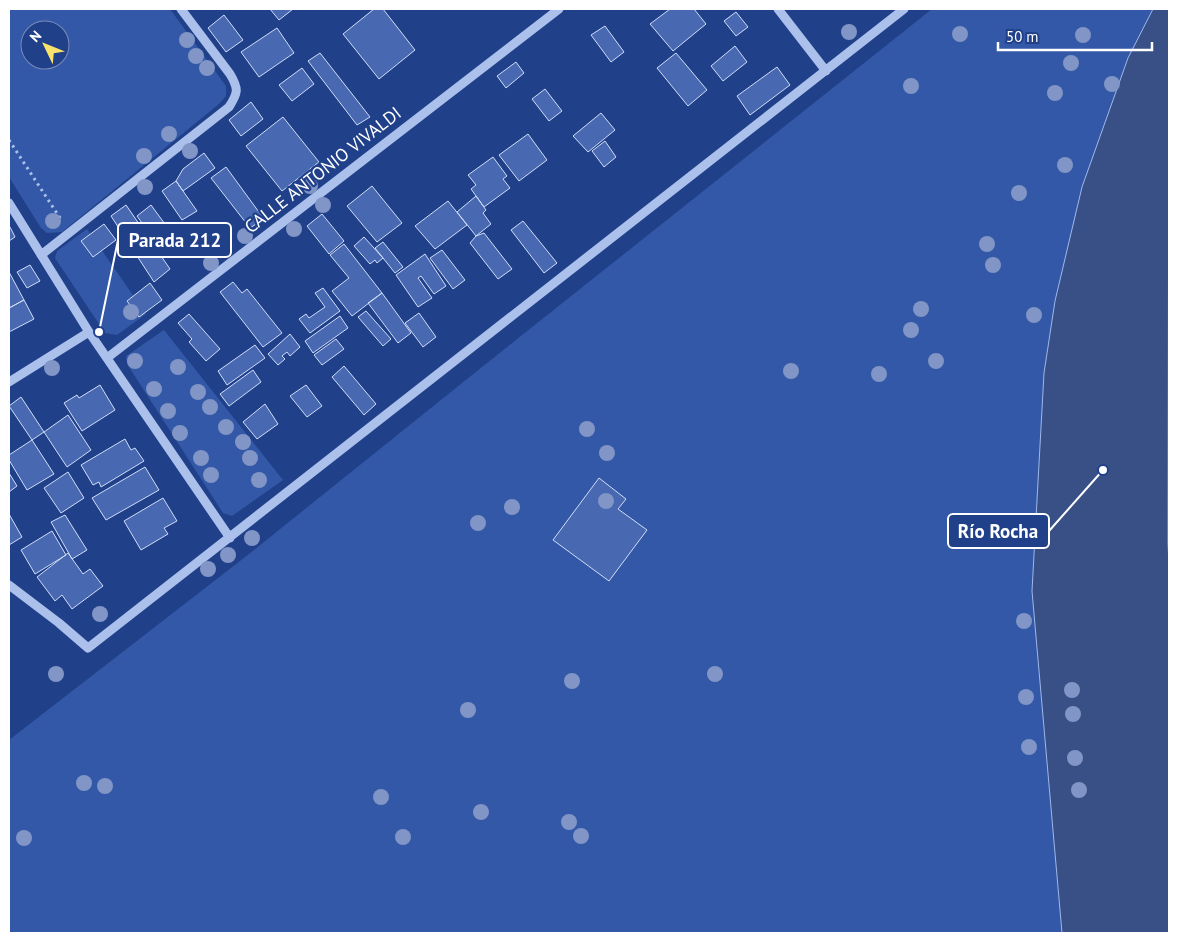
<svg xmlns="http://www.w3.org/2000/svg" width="1178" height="942" viewBox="0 0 1178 942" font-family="'PT Sans',sans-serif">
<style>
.green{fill:#3358a7;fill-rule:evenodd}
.water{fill:#395087;stroke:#9fb9ec}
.building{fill:#4869b2;stroke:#d0ddf8}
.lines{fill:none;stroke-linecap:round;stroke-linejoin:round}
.path{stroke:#abc0eb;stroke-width:3;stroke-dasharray:2.5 4;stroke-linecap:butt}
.minor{stroke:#abc0eb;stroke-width:9}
.tree{fill:#8196c6}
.labels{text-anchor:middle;stroke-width:4.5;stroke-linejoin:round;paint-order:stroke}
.street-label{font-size:18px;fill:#fff;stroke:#20408a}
.leader{fill:none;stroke:#fff;stroke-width:2}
.callout-dot{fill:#fff;stroke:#20408a;stroke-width:2}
.callout{fill:#20408a;stroke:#fff;stroke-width:2}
.callout-label{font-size:19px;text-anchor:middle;font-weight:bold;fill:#fff}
</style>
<rect width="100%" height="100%" fill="#20408a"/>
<path class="green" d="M9,9H170L226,86V96L219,104L62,232L47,233L41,228L9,177ZM30,30H60V60H30Z
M932,9H1153L1128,58L1055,301L1044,373L1032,591L1062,933H9V740L249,554L477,371Z
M87,229L146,314L117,335L105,333L55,258L57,251Z
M164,330L283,480L232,516L223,513L127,364L126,356Z"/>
<path class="water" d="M1153,9H1169L1168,543L1169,566V933H1062L1032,591L1044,373L1055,301L1082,187L1128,58Z"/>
<path class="building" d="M270,9H293L279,20Z
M374,9H383L415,50L379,79L343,34Z
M670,9H694L706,24L673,51L650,24Z
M736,12L748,27L736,36L724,21Z
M224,15L243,40L226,52L208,28Z
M605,26L624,52L611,62L591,35Z
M277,28L294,53L259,77L241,52Z
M735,46L747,62L723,81L711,66Z
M320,53L370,117L357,125L308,61Z
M676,53L707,90L688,106L657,68Z
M516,62L524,73L506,88L497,76Z
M777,67L790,85L750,115L737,96Z
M302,68L314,84L292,101L279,85Z
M545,89L562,111L549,121L532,99Z
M251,102L263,119L241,136L229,120Z
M601,113L615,130L588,152L573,136Z
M283,117L319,162L282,191L246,146Z
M528,134L547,160L519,181L499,155Z
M605,141L616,157L604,167L592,151Z
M204,153L215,168L183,191L176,181L183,169Z
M493,157L507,176L503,179L510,188L484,207L471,189L476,185L468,175Z
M226,167L264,219L250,228L211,178Z
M176,181L197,211L182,220L162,191Z
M372,186L402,223L377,242L347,206Z
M476,196L486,210L483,213L491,224L476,236L457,212Z
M448,201L467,225L435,249L415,226Z
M126,205L170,269L154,282L111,216Z
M151,205L173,235L158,245L137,216Z
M322,214L344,241L329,254L307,226Z
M523,221L557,263L544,273L511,230Z
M104,224L116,240L93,257L81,241Z
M10,227L15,237L9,241V228Z
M484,233L512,269L498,279L470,243L476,236Z
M364,237L383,258L377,263L375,260L370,264L354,246Z
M383,242L403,267L395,273L375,248Z
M344,244L382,293L352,316L332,291L349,278L330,255Z
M442,250L465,280L453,289L430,258Z
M425,254L446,286L434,294L421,276L418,278L432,298L418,307L396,275Z
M30,265L40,281L27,288L17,272Z
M9,272L24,300L9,308Z
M233,282L242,293L247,289L282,333L263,347L220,292Z
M150,283L162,300L139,317L127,301Z
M323,288L340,311L310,333L299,319L306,314L309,318L325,307L315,293Z
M382,293L411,333L398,343L368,303Z
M24,300L34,319L9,332V308Z
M366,311L391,339L383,346L358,317Z
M419,313L436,337L423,347L405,323Z
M189,314L220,349L206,361L189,342L192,339L178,323Z
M340,316L348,328L313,353L305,341Z
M290,334L300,347L290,356L287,352L282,356L285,359L278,365L268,354Z
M336,339L344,349L322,365L314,355Z
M255,345L265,358L227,385L218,371Z
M344,366L376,404L364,415L332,377Z
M253,370L261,382L229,406L220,394Z
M100,385L115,410L82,431L64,403L77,395L79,398Z
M306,385L322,406L307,417L290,396Z
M21,397L44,432L32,440L9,406Z
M265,404L278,424L257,439L243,422Z
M68,415L91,450L67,467L44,432Z
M125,439L131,450L135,448L144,461L101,487L99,482L93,485L81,465Z
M32,440L54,474L27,490L9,460V455Z
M145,467L159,490L106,520L92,498Z
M68,472L84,498L61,513L44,488Z
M9,473L17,486L9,492Z
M599,478L626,499L618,509L647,530L609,581L553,540Z
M163,498L177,521L164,528L168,534L141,550L124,521Z
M9,514L22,537L9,545Z
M65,515L87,550L72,559L51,522Z
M52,531L66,555L35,574L21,550Z
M68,553L83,574L90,569L103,586L72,609L62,595L55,601L37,577Z"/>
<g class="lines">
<path class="path" d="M9,140L62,221"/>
<path class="minor" d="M778,9L826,71
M9,203L89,332L230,538
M41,255L229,107C238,93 239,89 230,74L181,9
M107,358L559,9
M9,382L89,332
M9,585L59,623L88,648L904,9"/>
</g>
<g class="tree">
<circle cx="849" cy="32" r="8"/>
<circle cx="960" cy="34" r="8"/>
<circle cx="1083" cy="35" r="8"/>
<circle cx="187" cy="40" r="8"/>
<circle cx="196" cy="56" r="8"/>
<circle cx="1071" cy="63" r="8"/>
<circle cx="207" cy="68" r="8"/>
<circle cx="1112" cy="84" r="8"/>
<circle cx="911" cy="86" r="8"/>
<circle cx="1055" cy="93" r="8"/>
<circle cx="169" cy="134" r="8"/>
<circle cx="190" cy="151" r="8"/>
<circle cx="144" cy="156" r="8"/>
<circle cx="1065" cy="165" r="8"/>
<circle cx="310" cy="186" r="8"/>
<circle cx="145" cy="187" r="8"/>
<circle cx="1019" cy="193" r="8"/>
<circle cx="323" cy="205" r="8"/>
<circle cx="53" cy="221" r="8"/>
<circle cx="294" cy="229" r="8"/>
<circle cx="245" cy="236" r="8"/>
<circle cx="987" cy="244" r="8"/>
<circle cx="211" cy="263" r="8"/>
<circle cx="993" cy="265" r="8"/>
<circle cx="921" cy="309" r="8"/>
<circle cx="131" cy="312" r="8"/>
<circle cx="1034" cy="315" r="8"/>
<circle cx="911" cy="330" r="8"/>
<circle cx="135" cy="361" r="8"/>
<circle cx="936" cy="361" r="8"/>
<circle cx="178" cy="367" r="8"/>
<circle cx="52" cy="368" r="8"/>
<circle cx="791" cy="371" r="8"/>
<circle cx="879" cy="374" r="8"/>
<circle cx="154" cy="389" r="8"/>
<circle cx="198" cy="392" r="8"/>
<circle cx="210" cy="407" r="8"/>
<circle cx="168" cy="411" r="8"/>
<circle cx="226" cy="427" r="8"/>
<circle cx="587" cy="429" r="8"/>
<circle cx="180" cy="433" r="8"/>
<circle cx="243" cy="442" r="8"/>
<circle cx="607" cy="453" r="8"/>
<circle cx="201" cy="458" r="8"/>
<circle cx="250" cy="458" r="8"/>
<circle cx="211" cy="475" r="8"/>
<circle cx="259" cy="480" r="8"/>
<circle cx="606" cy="501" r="8"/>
<circle cx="512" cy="507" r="8"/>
<circle cx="478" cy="523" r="8"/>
<circle cx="252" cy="538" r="8"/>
<circle cx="228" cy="555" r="8"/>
<circle cx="208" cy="569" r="8"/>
<circle cx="100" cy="614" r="8"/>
<circle cx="1024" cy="621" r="8"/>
<circle cx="56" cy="674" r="8"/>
<circle cx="715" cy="674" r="8"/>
<circle cx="572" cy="681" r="8"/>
<circle cx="1072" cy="690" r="8"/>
<circle cx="1026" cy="697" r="8"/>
<circle cx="468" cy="710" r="8"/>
<circle cx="1073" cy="714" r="8"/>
<circle cx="1029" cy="747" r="8"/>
<circle cx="1075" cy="758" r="8"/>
<circle cx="84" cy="783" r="8"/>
<circle cx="105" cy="786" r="8"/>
<circle cx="1079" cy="790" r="8"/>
<circle cx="381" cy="797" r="8"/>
<circle cx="481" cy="812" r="8"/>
<circle cx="569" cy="822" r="8"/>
<circle cx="581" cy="836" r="8"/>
<circle cx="403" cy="837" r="8"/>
<circle cx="24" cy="838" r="8"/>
</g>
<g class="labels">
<g class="street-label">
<text transform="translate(323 170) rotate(-38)" y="6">CALLE ANTONIO VIVALDI</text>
</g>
</g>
<path class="leader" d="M99 332L118 240M1103 470L1049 531"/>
<g class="callout-dot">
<circle cx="99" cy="332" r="5"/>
<circle cx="1103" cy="470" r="5"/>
</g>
<g class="callout">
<rect x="118" y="223" width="113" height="34" rx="5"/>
<rect x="948" y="514" width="101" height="34" rx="5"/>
</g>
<g class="callout-label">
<text x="175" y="247">Parada 212</text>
<text x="998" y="538">Río Rocha</text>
</g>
<rect width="1178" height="942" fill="none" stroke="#ffffff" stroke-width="20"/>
<g transform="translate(45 45) rotate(313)"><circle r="24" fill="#20408a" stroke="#798cb9"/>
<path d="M0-4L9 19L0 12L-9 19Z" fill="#f9e36c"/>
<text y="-8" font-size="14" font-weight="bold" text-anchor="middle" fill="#ffffff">N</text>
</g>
<path d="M998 42v8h154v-8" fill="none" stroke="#ffffff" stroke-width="2.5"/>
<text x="1006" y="42" font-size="15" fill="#ffffff" stroke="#20408a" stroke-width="4" paint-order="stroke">50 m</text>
</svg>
